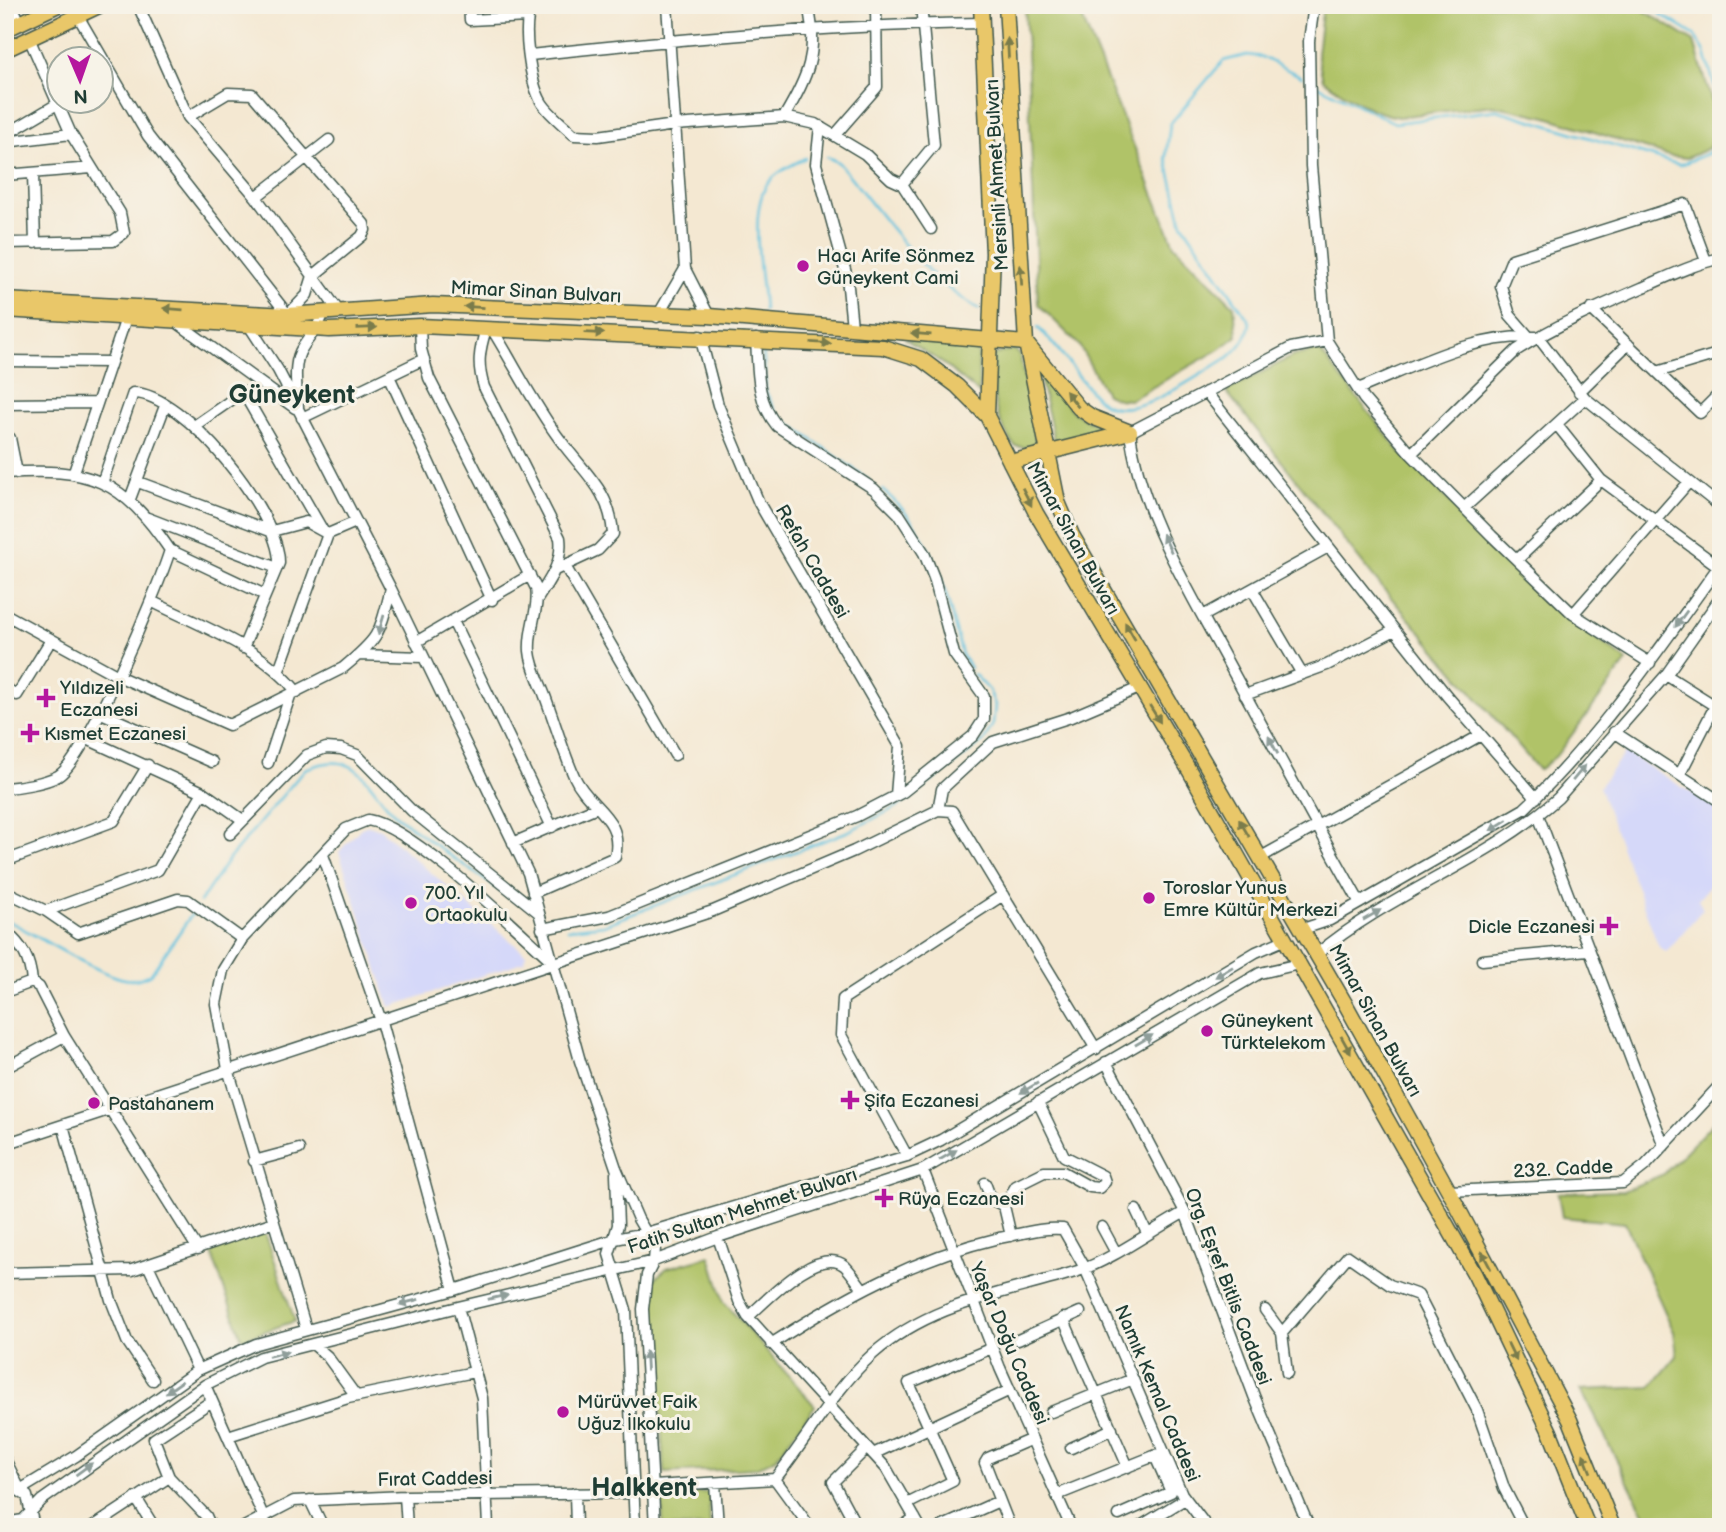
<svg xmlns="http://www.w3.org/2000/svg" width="1726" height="1532" viewBox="0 0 1726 1532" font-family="'Balsamiq Sans',sans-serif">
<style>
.built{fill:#d5d8f9}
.green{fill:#b0c367;stroke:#68804e;stroke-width:2}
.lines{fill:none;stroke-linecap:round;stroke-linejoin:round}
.stream{stroke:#61c2df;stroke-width:2.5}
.minor-casing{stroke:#3f574c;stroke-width:13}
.major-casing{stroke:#3f574c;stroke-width:17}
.minor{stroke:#fff;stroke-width:10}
.major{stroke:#e9c769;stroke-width:14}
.oneway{fill:#7a7b4c}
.oneway2{fill:#8f9e9a}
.poi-dot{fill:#b5179e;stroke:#f7f3e8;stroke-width:2.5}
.labels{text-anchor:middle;stroke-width:6;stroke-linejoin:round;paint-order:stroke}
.street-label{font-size:19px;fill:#1f3d34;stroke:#f7f3e8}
.poi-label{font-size:19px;fill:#1f3d34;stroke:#f7f3e8;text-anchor:start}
.district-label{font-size:26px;font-weight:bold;fill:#1f3d34;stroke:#f7f3e8}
</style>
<rect width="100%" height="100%" fill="#f7f3e8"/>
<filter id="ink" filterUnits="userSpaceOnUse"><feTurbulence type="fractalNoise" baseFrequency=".0143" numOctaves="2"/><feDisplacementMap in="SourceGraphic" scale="14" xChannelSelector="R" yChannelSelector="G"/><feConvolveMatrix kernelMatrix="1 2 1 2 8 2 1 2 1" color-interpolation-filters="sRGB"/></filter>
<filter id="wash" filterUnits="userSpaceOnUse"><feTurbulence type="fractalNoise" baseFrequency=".00686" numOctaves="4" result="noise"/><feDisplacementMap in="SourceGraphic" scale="28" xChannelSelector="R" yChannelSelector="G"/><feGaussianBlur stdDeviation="1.57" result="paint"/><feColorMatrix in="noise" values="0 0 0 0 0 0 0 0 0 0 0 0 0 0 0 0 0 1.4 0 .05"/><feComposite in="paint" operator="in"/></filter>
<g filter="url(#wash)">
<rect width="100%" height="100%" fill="#f4e8d2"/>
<path class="built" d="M1625,752L1721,811V872L1698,900L1703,909L1666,952L1659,947L1599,787Z
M369,825L380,829L526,954L525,961L390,1007L339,852L361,828Z"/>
<path class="green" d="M1025,5H1077L1174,245L1234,306L1237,336L1220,349L1130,400L1118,399L1106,394L1079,345L1038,304Z
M1323,5H1635L1694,42L1715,112L1714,136L1709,148L1687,158L1669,156L1547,117L1493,105L1398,117C1369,112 1347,96 1323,80L1317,54Z
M905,339L978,344L979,393L941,362Z
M1014,349L1020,355L1036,443L1030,448L1015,446C990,415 994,392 993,355Z
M1319,350L1401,453L1562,613L1627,661L1556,756L1539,770L1375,579L1226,391L1293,356Z
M1038,369L1074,413L1112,433L1056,448Z
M1718,1118L1721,1127V1527H1651L1581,1390L1651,1387L1677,1356L1674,1332L1625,1223L1562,1217L1558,1193L1623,1191L1664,1174Z
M265,1232L295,1321L242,1339L210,1249Z
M710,1256L724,1302L815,1406L776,1458L756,1468L664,1473L652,1281L667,1268Z
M709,1492L710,1527H663L662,1495Z"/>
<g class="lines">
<path class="stream" d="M1646,5L1694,35L1704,50L1721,107
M1317,85L1395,123L1497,110L1680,165L1709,153L1721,133
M827,157L838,162C881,212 921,278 979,309
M764,310C762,276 749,216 766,186C775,172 792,165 805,158
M1038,328C1062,349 1076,377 1098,399C1128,429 1199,374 1229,357C1241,346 1248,338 1250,322L1182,223L1166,157L1170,124L1223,61L1247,55L1262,57L1302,77
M763,347L766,392L777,415L868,479
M882,490C933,529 947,596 962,655L970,668
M200,902L229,859L305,769C321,763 337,759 352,767C369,777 381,802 396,815C434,846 475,873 515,900
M5,919C34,934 96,973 125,979C135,981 142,978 151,974L196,908
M568,929L604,925L849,831L899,806L984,741L993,724L995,705L989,690L974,674"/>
</g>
</g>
<g filter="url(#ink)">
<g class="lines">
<g class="minor-casing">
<path id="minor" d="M12,5L20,23
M138,5L188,117L256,197L340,313
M469,5L470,20L526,17
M532,5C521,25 530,83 542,103C550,115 564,125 574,135L598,136L675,125L784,117L815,124L865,154L891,179L902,184L931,229
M667,5L685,269L709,316
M1314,5L1309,41L1311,166L1327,341L1364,399L1411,454L1492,536L1573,614L1650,663
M78,16L148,136L288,315
M530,55C680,39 831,25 982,23
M188,117L228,93L252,94L364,224L365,230L362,236L313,276L307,295L287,316
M784,117C808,77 819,52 808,5
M820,126L816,164L847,277L852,327
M5,135L59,103
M835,135L877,87L876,5
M5,142L71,134
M33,174L35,243
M5,175L92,168
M902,184L934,145L921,5
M256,197L329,140
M5,243L113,241L124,233L120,213L71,134L29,38
M1591,309L1700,413L1721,392
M657,317L685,269
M175,321L295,408
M246,321L278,370L391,589L528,873L580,1061L616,1168L638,1219L655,1248L654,1261L647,1275L643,1309L655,1527
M420,326L421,349L429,378L536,588C540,608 528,629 530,651C531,666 540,682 545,696C555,723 563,751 574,776C589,809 624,816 615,857L533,893
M486,329C479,351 477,365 484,387L560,538C563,562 550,579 538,598
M492,329C515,366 535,407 561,441C585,474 610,490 613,534L598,550L555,570
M700,336L718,405L759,503L900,746L896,795
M1530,338L1510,315L1501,286L1512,259L1685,204L1706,261
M1327,341L1291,348L1130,432C1140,513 1189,590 1227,661C1271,742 1315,823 1360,903
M5,361L111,362
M1657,372L1721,353
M389,376L492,600
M1358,389C1415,366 1475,333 1538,337L1585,398L1721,507
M1206,392L1447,696L1536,798
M1579,392L1628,344
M5,404L97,403
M298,407C297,390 293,367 300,352C307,338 318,330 323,314
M302,418L424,359
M1557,425L1601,480L1718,566
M194,426L243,392L323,531
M5,436L10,438L17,473
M1411,454L1517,350C1558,324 1600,306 1644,287C1669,276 1694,264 1721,258
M74,472L126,318
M5,473C90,467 122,479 170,550C159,587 86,760 58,776C45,783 20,787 5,788
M138,482L273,532
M102,483L133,393C183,392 280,514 279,563L243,648
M130,499L165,406
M1464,508L1585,398
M145,517L277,568
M272,531L306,522L328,534L356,522
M170,550L265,595
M1517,560L1601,480
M565,566L675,755
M1252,589L1302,674
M151,601C200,626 262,647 297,692
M5,614L118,676L229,725L343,668C380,637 379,635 391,589
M1573,614L1689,482
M1203,616L1328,547
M453,621L552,827
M416,642L530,575
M359,655L423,657
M279,670L328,534
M1666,675L1720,709
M5,688L17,695L51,640
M1245,695L1327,665L1395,630
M99,712L212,762
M1614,732L1721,802
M85,738L203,792L240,818
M268,763L290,696
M1680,774L1715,706
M938,810L942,789L993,742L1071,717L1139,688
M1538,815L1664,1146
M230,834L307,755L326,748L341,749L357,755L412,811L538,912
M513,843L597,807
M323,855L380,1018L454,1290
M1261,857L1481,735
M5,861L114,821L148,765
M5,891L46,911L78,933L178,899L188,900L242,939
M46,911L158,870L203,792
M542,929L609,916L857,816L903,792L973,736L984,719V696L954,654L934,578L924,553L899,514L874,489L777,426C756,400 758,371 756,339
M1303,929L1330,920L1524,809C1600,737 1660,648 1721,563
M5,931C23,946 30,959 32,982
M1317,954C1391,892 1486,862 1558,798L1666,675L1721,597
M1482,960L1588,950
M5,992L32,982L39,987L64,1036L198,1249
M1106,1062L1185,1212L1254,1396L1309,1527
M5,1068L64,1036
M63,1125L111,1300L127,1341L153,1380
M5,1144L713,911L854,851L938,810L952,811L1096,1049
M907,1156L841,1035L843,999L1003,895
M254,1161L299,1149
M923,1170L1000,1368L1071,1527
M616,1174L618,1225L609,1254L626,1310L635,1527
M985,1183L991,1199L1004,1206
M1449,1191L1623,1183L1646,1165L1721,1084
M1136,1210L1147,1233
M1102,1227L1115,1251
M1011,1236L1004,1206L1016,1186L1044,1172H1063L1090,1187L1099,1188L1105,1182L1103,1176L1064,1156L1038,1102
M718,1237L739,1301L748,1317L886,1468L920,1527
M148,1265L198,1370
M5,1273L132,1270L271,1223
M458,1307L482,1398L488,1527
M1265,1310L1282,1333L1287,1373
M748,1317C767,1300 819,1244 845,1266C851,1272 857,1281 862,1288
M1063,1318L1128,1467
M306,1329L228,1069L216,1004L223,970L242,939L346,829L368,820C414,828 514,927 552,961
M1282,1333L1348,1256L1390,1285L1418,1295L1477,1410L1504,1488L1524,1527
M1018,1340L1080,1312
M771,1344C844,1297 914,1258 999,1238C1021,1234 1041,1227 1063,1229L1085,1268L1182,1494L1207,1527
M314,1345L327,1356L356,1396
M205,1385L268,1527
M1051,1412L1133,1379
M228,1436L348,1398L474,1372
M1071,1448L1112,1429
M873,1454L1010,1390
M5,1459L20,1490L76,1456L198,1370L256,1344L454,1290L615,1239L646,1233L907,1156L941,1140L1256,952L1284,940
M775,1479L810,1527
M715,1483L718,1527
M653,1486L775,1479C808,1438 834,1389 873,1354C933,1301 1006,1294 1078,1271C1110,1261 1154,1229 1185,1212
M5,1489L15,1488L27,1496L34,1527
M575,1493L576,1527
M1057,1495L1164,1452
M405,1496L407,1527
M136,1498L154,1527
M310,1500L323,1527
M907,1504L953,1481L909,1383L992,1348
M1119,1515L1171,1492L1155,1456
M5,1523L23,1520L42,1500L205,1385L261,1357L458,1307L654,1261L718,1237L923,1170L1260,973L1299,964
M93,1527L169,1477
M211,1527L206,1516L169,1477L154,1439L212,1401
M244,1527L294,1501L405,1496L633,1493
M857,1527L833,1482L867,1448
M901,1527L915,1518
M941,1527L999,1501
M1010,1527L985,1463L988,1458L1032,1439
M1139,1527L1185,1499"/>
</g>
<g class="major-casing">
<path id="major" d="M981,5L993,253L987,416L1036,513L1189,770L1475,1275L1550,1432L1588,1527
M1006,5L1026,343L1058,502L1072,535L1346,1005L1449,1191L1570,1420L1613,1527
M5,30L58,5
M5,50L101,5
M5,300L288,315L433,305L709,316L1026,343L1079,408L1092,417L1130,432
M5,310L329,330L420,326L883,347L921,359L957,386L987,416
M1010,462L1130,432"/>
</g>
<use href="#minor" class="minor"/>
<use href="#major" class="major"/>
</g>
<defs><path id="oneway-solid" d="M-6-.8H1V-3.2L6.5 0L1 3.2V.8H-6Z" transform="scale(1.75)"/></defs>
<g class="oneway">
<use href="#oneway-solid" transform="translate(1008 48) rotate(-93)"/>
<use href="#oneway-solid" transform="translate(1021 275) rotate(-94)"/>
<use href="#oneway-solid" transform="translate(474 307) rotate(-177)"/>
<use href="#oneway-solid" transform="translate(173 309) rotate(-175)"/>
<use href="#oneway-solid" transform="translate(367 328) rotate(-2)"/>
<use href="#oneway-solid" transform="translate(594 333) rotate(2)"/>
<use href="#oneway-solid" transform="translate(921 334) rotate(-175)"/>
<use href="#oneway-solid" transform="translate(821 343) rotate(3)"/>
<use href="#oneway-solid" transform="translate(1072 399) rotate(-128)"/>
<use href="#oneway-solid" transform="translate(1027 497) rotate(63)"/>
<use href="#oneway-solid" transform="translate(1130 631) rotate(-120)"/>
<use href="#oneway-solid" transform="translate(1155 714) rotate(58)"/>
<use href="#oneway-solid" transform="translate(1244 828) rotate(-120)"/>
<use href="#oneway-solid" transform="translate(1346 1045) rotate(61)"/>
<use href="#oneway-solid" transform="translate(1486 1260) rotate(-118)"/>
<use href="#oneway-solid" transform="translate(1512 1352) rotate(64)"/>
<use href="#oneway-solid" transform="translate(1587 1463) rotate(-112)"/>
</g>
<g class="oneway2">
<use href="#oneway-solid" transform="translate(1167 543) rotate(-115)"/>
<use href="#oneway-solid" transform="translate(1681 619) rotate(126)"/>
<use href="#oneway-solid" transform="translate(381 625) rotate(107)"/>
<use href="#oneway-solid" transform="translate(1273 745) rotate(-118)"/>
<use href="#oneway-solid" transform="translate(1579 773) rotate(-50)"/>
<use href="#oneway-solid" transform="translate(1499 825) rotate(148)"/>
<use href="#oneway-solid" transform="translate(1372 915) rotate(-30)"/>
<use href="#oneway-solid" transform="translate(1224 972) rotate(149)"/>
<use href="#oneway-solid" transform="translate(1144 1040) rotate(-30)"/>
<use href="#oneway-solid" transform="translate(1029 1088) rotate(150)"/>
<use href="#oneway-solid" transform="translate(948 1155) rotate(-30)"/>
<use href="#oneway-solid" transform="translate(498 1297) rotate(-13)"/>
<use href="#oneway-solid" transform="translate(409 1302) rotate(165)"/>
<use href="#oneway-solid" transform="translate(278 1354) rotate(-13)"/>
<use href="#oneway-solid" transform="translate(646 1361) rotate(-93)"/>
<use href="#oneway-solid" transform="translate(174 1387) rotate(145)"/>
<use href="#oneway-solid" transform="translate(84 1469) rotate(-36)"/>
</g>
</g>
<g class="poi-dot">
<circle cx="803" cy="266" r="7"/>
<path d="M42.5 687.5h7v7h7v7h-7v7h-7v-7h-7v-7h7z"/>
<path d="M26.5 722.5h7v7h7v7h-7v7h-7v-7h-7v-7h7z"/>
<circle cx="1149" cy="898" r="7"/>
<circle cx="411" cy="903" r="7"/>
<path d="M1605.5 915.5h7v7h7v7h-7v7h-7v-7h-7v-7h7z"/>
<circle cx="1207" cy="1031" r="7"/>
<path d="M846.5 1089.5h7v7h7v7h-7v7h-7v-7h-7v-7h7z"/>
<circle cx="94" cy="1103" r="7"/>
<path d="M880.5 1187.5h7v7h7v7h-7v7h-7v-7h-7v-7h7z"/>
<circle cx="563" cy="1412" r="7"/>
</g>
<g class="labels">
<g class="street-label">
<text transform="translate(996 175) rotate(-93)" y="7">Mersinli Ahmet Bulvarı</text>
<text transform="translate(536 291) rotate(3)" y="7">Mimar Sinan Bulvarı</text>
<text transform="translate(1074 538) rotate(61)" y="7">Mimar Sinan Bulvarı</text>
<text transform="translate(813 561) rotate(60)" y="7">Refah Caddesi</text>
<text transform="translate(1376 1020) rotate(61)" y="7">Mimar Sinan Bulvarı</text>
<text transform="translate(1563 1168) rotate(-3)" y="7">232. Cadde</text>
<text transform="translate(742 1210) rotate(-18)" y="7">Fatih Sultan Mehmet Bulvarı</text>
<text transform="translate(1229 1286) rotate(69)" y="7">Org. Eşref Bitlis Caddesi</text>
<text transform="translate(1010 1343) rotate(67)" y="7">Yaşar Doğu Caddesi</text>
<text transform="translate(1158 1393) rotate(67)" y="7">Namık Kemal Caddesi</text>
<text transform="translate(435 1478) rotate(-1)" y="7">Fırat Caddesi</text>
</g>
<g class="poi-label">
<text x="817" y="262">Hacı Arife Sönmez<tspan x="817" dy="22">Güneykent Cami</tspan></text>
<text x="60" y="694">Yıldızeli<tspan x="60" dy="22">Eczanesi</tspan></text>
<text x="44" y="740">Kısmet Eczanesi</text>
<text x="1163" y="894">Toroslar Yunus<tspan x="1163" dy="22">Emre Kültür Merkezi</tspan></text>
<text x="425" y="899">700. Yıl<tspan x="425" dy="22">Ortaokulu</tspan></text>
<text x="1595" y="933" text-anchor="end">Dicle Eczanesi</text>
<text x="1221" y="1027">Güneykent<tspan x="1221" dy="22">Türktelekom</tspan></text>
<text x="864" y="1107">Şifa Eczanesi</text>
<text x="108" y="1110">Pastahanem</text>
<text x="898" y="1205">Rüya Eczanesi</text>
<text x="577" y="1408">Mürüvvet Faik<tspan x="577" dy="22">Uğuz İlkokulu</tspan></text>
</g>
<g class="district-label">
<text x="292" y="403">Güneykent</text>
<text x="644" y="1496">Halkkent</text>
</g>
</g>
<rect width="1726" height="1532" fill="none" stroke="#f7f3e8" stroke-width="28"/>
<g transform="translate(80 80) rotate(178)"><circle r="33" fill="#f7f3e8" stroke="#a1aaa0" stroke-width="2"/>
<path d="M0-5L12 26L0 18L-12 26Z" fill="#b5179e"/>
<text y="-10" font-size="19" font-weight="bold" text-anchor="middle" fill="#1f3d34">N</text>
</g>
</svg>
